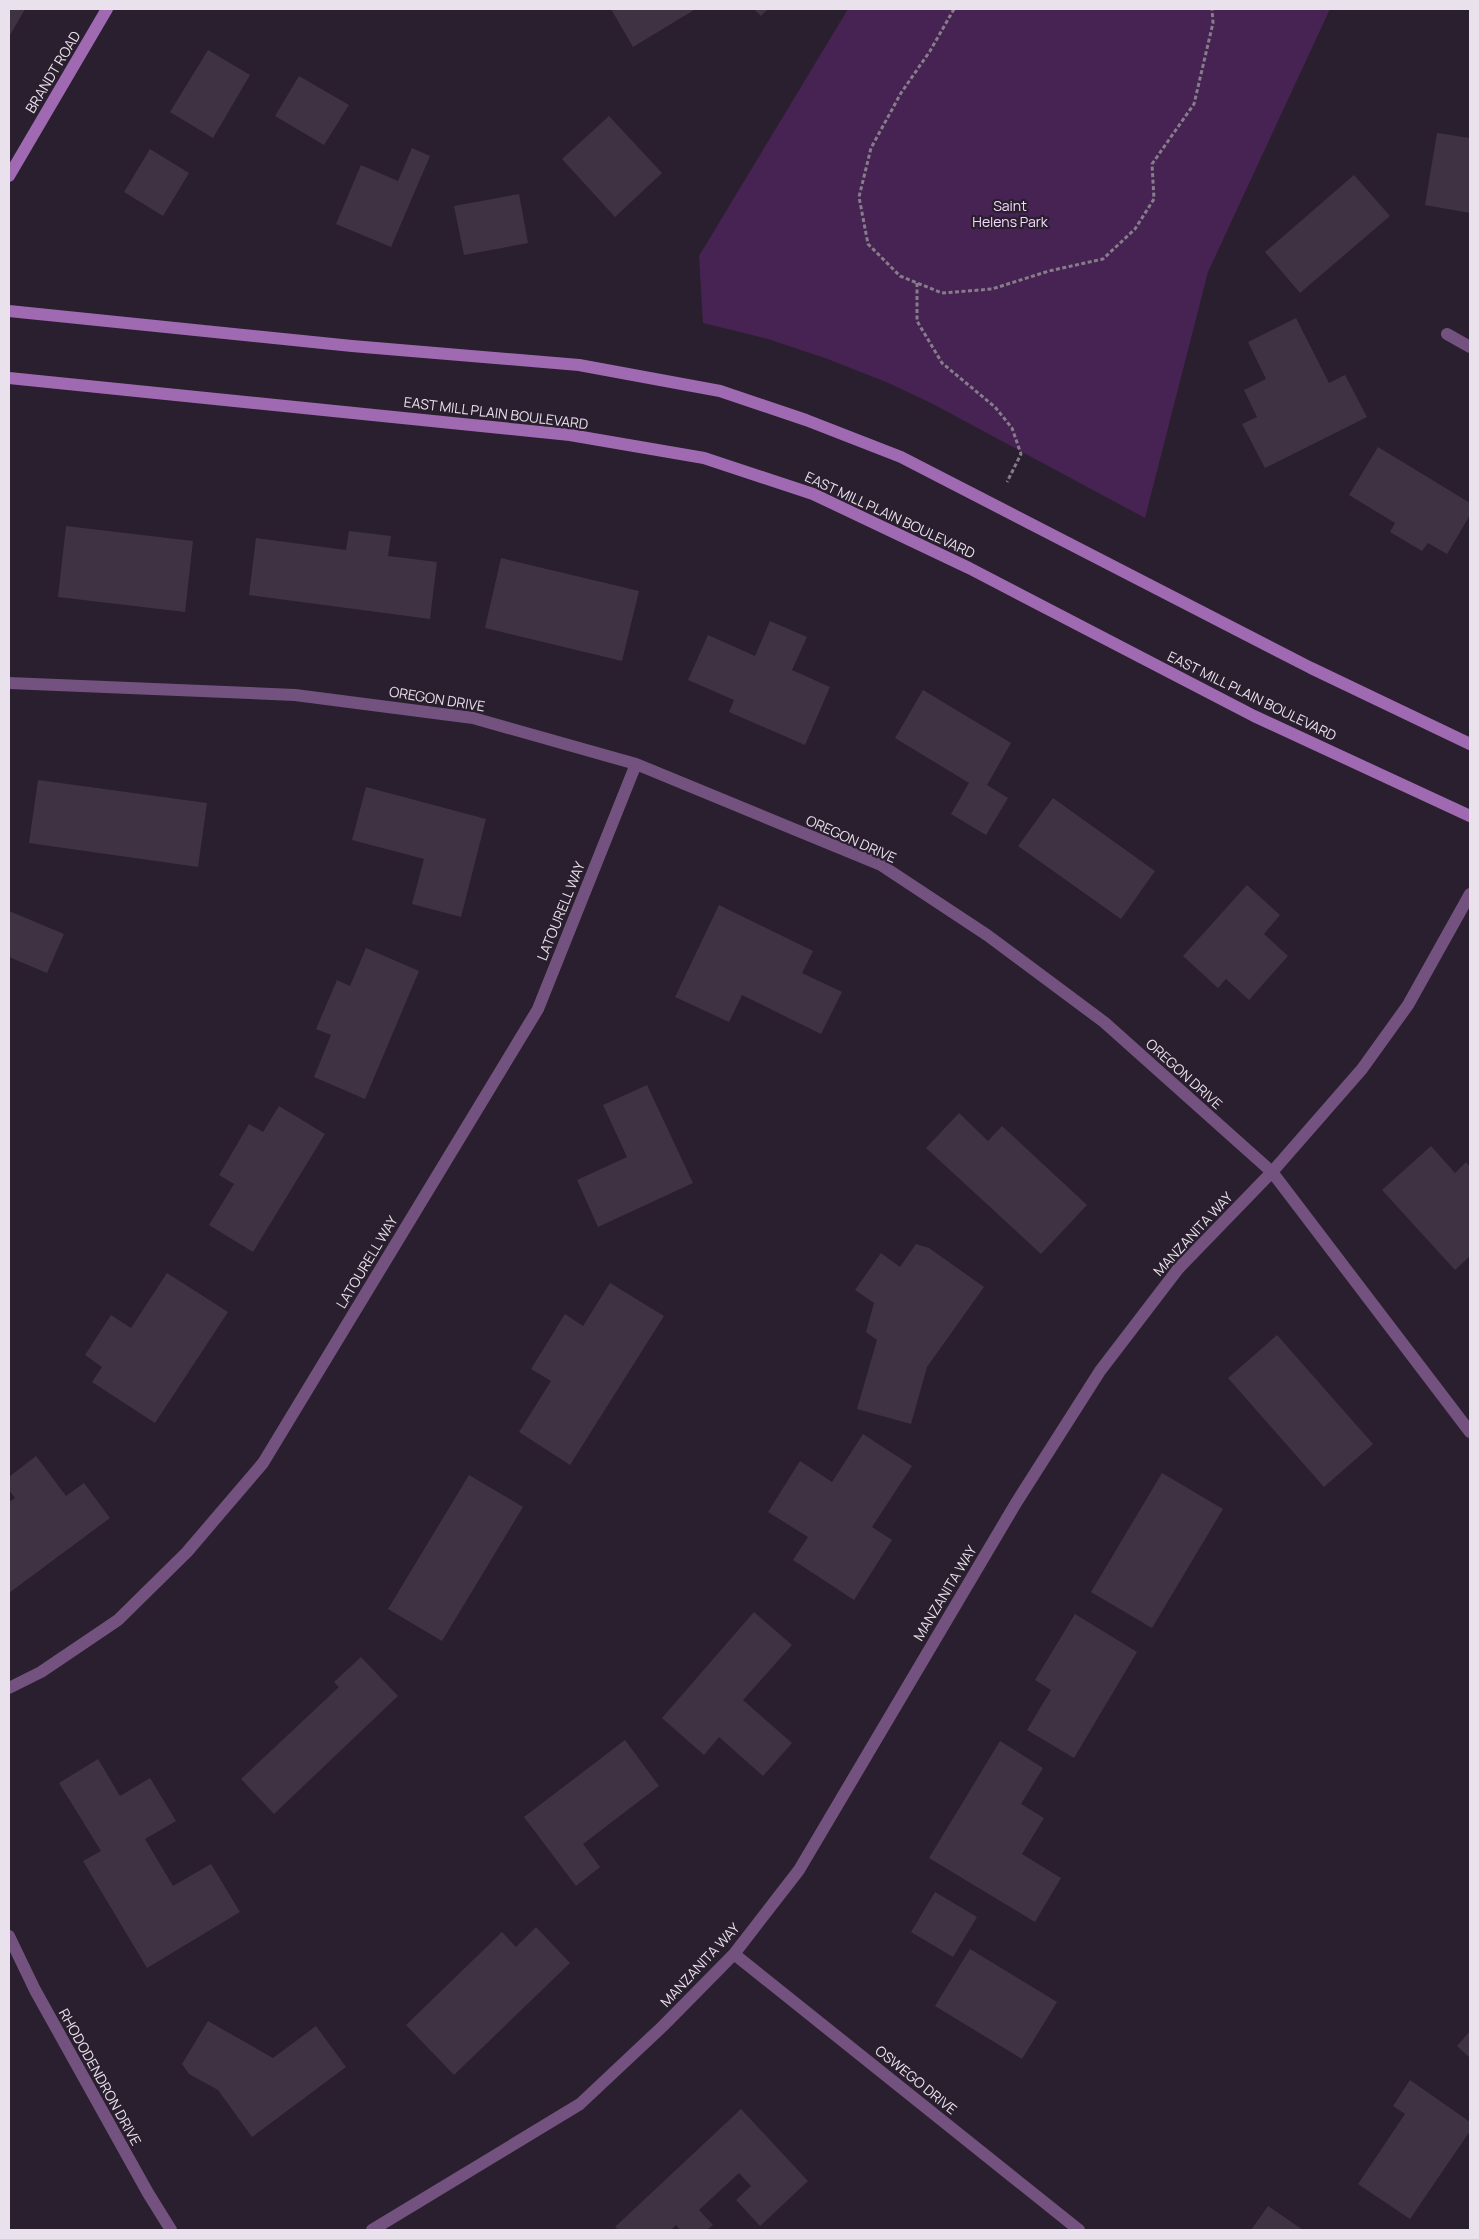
<svg xmlns="http://www.w3.org/2000/svg" width="1479" height="2239" viewBox="0 0 1479 2239" font-family="Manrope,sans-serif">
<style>
.green{fill:#462352}
.building{fill:#3f3343}
.lines{fill:none;stroke-linecap:round;stroke-linejoin:round}
.path{stroke:#877d8a;stroke-width:3;stroke-dasharray:4 2.5;stroke-linecap:butt}
.street{stroke:#73527f;stroke-width:12}
.secondary{stroke:#a06ab3;stroke-width:12}
.labels{text-anchor:middle;stroke-width:4.5;stroke-linejoin:round;paint-order:stroke}
.street-label{font-size:14px;fill:#e9e1ec;stroke:#2a1f2e}
.park-label{font-size:14px;fill:#f4d8ff;stroke:#2a1f2e}
</style>
<rect width="100%" height="100%" fill="#2a1f2e"/>
<path class="green" d="M848,9H1330L1208,272L1145,518L931,403L886,382L825,358L768,339L703,323L699,256Z"/>
<path class="building" d="M9,9H25L9,37Z
M611,9H693L694,10L633,47Z
M754,9H768L761,16Z
M208,50L250,75L213,138L170,112Z
M299,76L349,105L324,145L275,116Z
M609,116L662,173L615,217L562,159Z
M1437,133L1470,138V213L1425,205Z
M412,148L430,156L391,247L336,224L361,165L398,181Z
M150,149L189,173L163,216L124,192Z
M1354,175L1390,216L1300,293L1265,252Z
M519,194L528,243L464,255L454,206Z
M1296,318L1329,383L1345,375L1367,417L1265,468L1242,424L1257,417L1244,390L1266,379L1248,342Z
M1378,447L1470,503V515L1447,554L1428,543L1422,551L1390,532L1395,523L1349,495Z
M66,526L193,541L185,612L58,597Z
M349,531L391,536L388,556L437,562L430,619L249,595L256,538L346,550Z
M501,558L639,591L622,661L485,628Z
M770,621L807,637L792,670L830,687L805,745L729,712L734,700L688,680L708,635L755,656Z
M923,690L1011,743L987,785L1008,798L986,835L951,814L969,783L895,738Z
M38,780L207,803L198,867L29,843Z
M366,787L486,819L461,917L412,904L424,859L352,840Z
M1053,798L1155,871L1121,919L1018,846Z
M1247,885L1280,915L1264,934L1288,956L1249,1000L1226,979L1218,988L1183,956Z
M719,905L813,951L802,973L842,992L821,1034L742,995L729,1022L675,997Z
M9,911L64,934L47,973L9,957Z
M366,948L419,971L365,1099L314,1077L331,1035L316,1029L337,980L350,986Z
M647,1085L693,1183L598,1227L577,1180L627,1157L603,1105Z
M279,1106L325,1134L253,1252L209,1225L234,1184L219,1175L249,1124L263,1132Z
M959,1113L988,1141L1002,1126L1087,1205L1041,1254L926,1148Z
M1431,1146L1455,1173L1466,1162L1470,1167V1256L1455,1270L1382,1190Z
M916,1244L929,1248L984,1287L927,1367L911,1424L857,1409L877,1340L866,1332L874,1303L855,1290L881,1253L900,1267Z
M167,1273L228,1312L155,1423L92,1382L102,1367L85,1355L111,1315L131,1328Z
M610,1283L664,1316L570,1465L519,1432L551,1381L531,1369L565,1314L583,1326Z
M1277,1335L1373,1444L1324,1487L1228,1378Z
M863,1434L912,1466L872,1527L892,1540L854,1600L793,1560L808,1537L768,1512L800,1461L832,1482Z
M36,1456L66,1496L84,1483L110,1518L9,1593V1502L15,1498L9,1490V1477Z
M1162,1473L1223,1509L1152,1628L1091,1592Z
M469,1475L523,1507L442,1641L388,1609Z
M754,1612L792,1645L743,1700L792,1743L763,1776L719,1737L704,1755L662,1718Z
M1075,1614L1137,1652L1074,1758L1027,1730L1051,1690L1035,1680Z
M361,1657L398,1696L274,1814L241,1779L339,1687L334,1682Z
M625,1740L659,1786L583,1844L600,1867L576,1886L524,1817Z
M1000,1741L1043,1768L1021,1804L1044,1818L1022,1854L1061,1878L1035,1922L929,1858Z
M98,1759L120,1796L150,1778L176,1821L145,1839L173,1886L211,1864L240,1912L147,1968L83,1861L101,1851L59,1783Z
M935,1892L977,1917L953,1957L911,1932Z
M536,1927L570,1963L454,2075L406,2025L502,1932L516,1947Z
M970,1949L1057,2002L1022,2059L935,2006Z
M208,2021L273,2058L316,2026L346,2067L252,2137L218,2090L189,2074L182,2064Z
M1470,2031V2058L1457,2046Z
M1410,2080L1470,2122V2131L1410,2219L1358,2184L1405,2114L1393,2106Z
M741,2109L808,2181L760,2226L736,2200L751,2186L739,2173L699,2210L713,2225L707,2230H680L676,2225L671,2230H619L615,2227Z
M1268,2206L1303,2230H1251Z"/>
<g class="lines">
<path class="path" d="M954,9L930,51L901,93L871,148L859,197L868,244L900,276L942,293L992,289L1049,271L1103,259L1135,229L1154,199L1152,164L1194,104L1213,23L1212,9
M917,283V321L942,363L995,407L1012,428L1021,454L1007,482"/>
<path class="street" d="M1447,334L1470,347
M9,683L295,695L473,718L636,764L881,865L987,935L1104,1022L1272,1172L1470,1432
M9,1688L41,1672L118,1620L187,1552L263,1463L538,1009L636,764
M9,1936L35,1990L148,2193L171,2230
M734,1954L1079,2230
M372,2230L580,2104L663,2026L734,1954L799,1870L1016,1503L1100,1371L1178,1269L1272,1172L1362,1069L1408,1005L1470,894"/>
<path class="secondary" d="M9,176L107,9
M9,311L352,346L579,365L720,391L806,420L901,457L1311,668L1470,744
M9,378L570,435L704,458L813,494L969,568L1254,716L1470,816"/>
</g>
<g class="labels">
<g class="street-label">
<text transform="translate(53 72) rotate(-59)" y="5">BRANDT ROAD</text>
<text transform="translate(496 413) rotate(7)" y="5">EAST MILL PLAIN BOULEVARD</text>
<text transform="translate(890 515) rotate(25)" y="5">EAST MILL PLAIN BOULEVARD</text>
<text transform="translate(1252 696) rotate(26)" y="5">EAST MILL PLAIN BOULEVARD</text>
<text transform="translate(437 699) rotate(9)" y="5">OREGON DRIVE</text>
<text transform="translate(851 839) rotate(24)" y="5">OREGON DRIVE</text>
<text transform="translate(561 911) rotate(-68)" y="5">LATOURELL WAY</text>
<text transform="translate(1184 1074) rotate(42)" y="5">OREGON DRIVE</text>
<text transform="translate(1193 1234) rotate(-47)" y="5">MANZANITA WAY</text>
<text transform="translate(367 1262) rotate(-59)" y="5">LATOURELL WAY</text>
<text transform="translate(945 1593) rotate(-59)" y="5">MANZANITA WAY</text>
<text transform="translate(700 1965) rotate(-47)" y="5">MANZANITA WAY</text>
<text transform="translate(100 2077) rotate(61)" y="5">RHODODENDRON DRIVE</text>
<text transform="translate(916 2080) rotate(39)" y="5">OSWEGO DRIVE</text>
</g>
<g class="park-label">
<text x="1010" y="211">Saint<tspan x="1010" dy="16">Helens Park</tspan></text>
</g>
</g>
<rect width="1479" height="2239" fill="none" stroke="#e9e1ec" stroke-width="20"/>
</svg>
